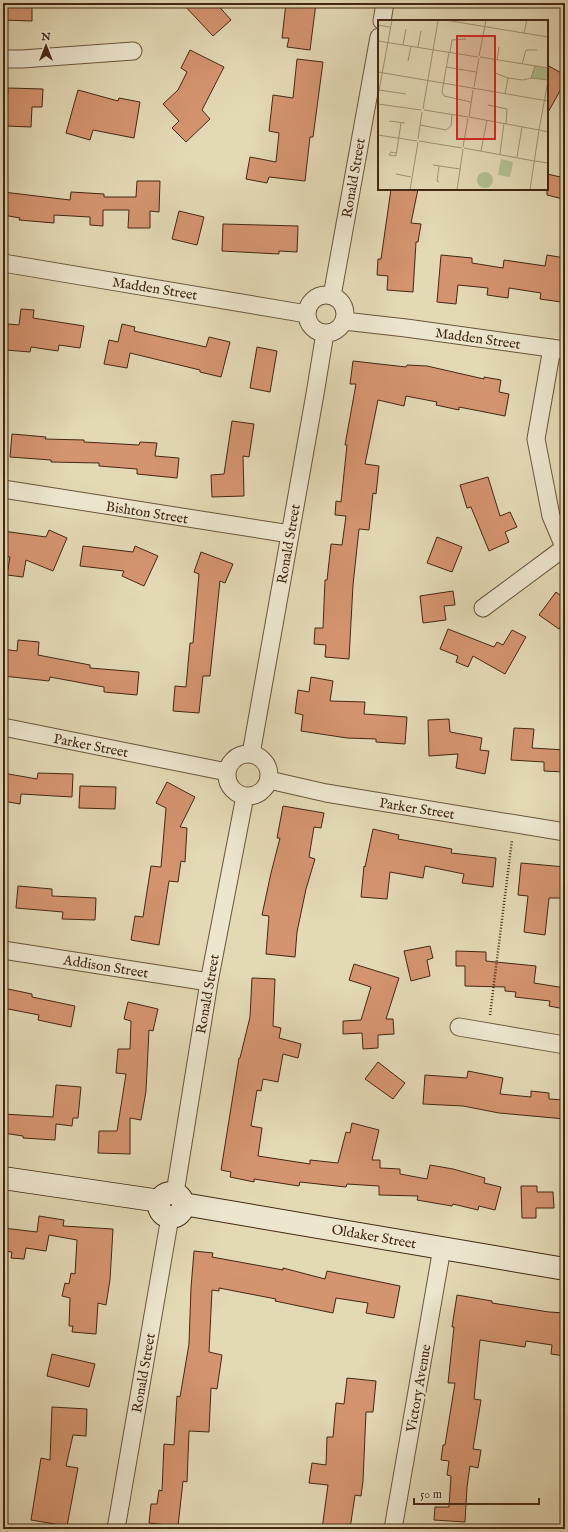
<svg xmlns="http://www.w3.org/2000/svg" width="568" height="1532" viewBox="0 0 568 1532" font-family="'IM FELL English',serif">
<style>
.building{fill:#d49470;stroke:#442713}
.lines{fill:none;stroke-linecap:round;stroke-linejoin:round}
.street-casing{stroke:#6c543c;stroke-width:19}
.secondary-casing{stroke:#442713;stroke-width:24}
.path{stroke:#442713;stroke-width:2.5;stroke-dasharray:1 2;stroke-linecap:butt}
.street{stroke:#ede6cf;stroke-width:17}
.secondary{stroke:#ede6cf;stroke-width:22}
.labels{text-anchor:middle;stroke-width:4;stroke-linejoin:round;paint-order:stroke}
.street-label{font-size:14px;fill:#442713;stroke:#ede6cf}
.inset-road{fill:none;stroke:#a39274;stroke-width:1}
.view{fill:#d62828;fill-opacity:0.15;stroke:#d62828;stroke-width:2}
.inset-edge{fill:none;stroke:#442713;stroke-width:2}
</style>
<rect width="100%" height="100%" fill="#e3d9b5"/>
<filter id="stains"><feTurbulence type="fractalNoise" baseFrequency=".005" numOctaves="4"/><feColorMatrix values="0 0 0 0 .2 0 0 0 0 .09 0 0 0 0 .02 0 0 0 .5 -.17"/></filter>
<radialGradient id="worn" r=".72"><stop offset=".6" stop-color="#630" stop-opacity="0"/><stop offset="1" stop-color="#630" stop-opacity=".3"/></radialGradient>
<path class="building" d="M3,3H32V21L3,20Z
M182,3H216L231,20L213,36Z
M286,3H316L310,50L287,47L289,38H282Z
M190,50L224,67L202,110L210,119L186,142L172,128L179,121L163,104L178,90L187,72L181,68Z
M297,59L323,62L313,137H310L305,181L269,177L267,183L246,179L250,157L276,162L279,133L269,131L273,95L293,98Z
M547,65L565,75V82L547,114Z
M8,88L43,89L42,107H32L31,127L6,126Z
M78,90L118,101L119,98L140,102L134,138L93,130L90,140L66,133Z
M547,174L565,178V191L563,199L547,195Z
M137,181H160L159,212L150,211V228H128L129,210H103V226L90,225V217L54,215V223L19,220L20,218L3,215V192L70,200L71,192L104,194V197H136Z
M391,189H418L411,223L421,224L418,242H416L413,292L387,290L388,276L377,275L378,259H381Z
M179,211L204,217L197,245L172,239Z
M223,224L298,226L297,252L279,251V254L222,251Z
M441,255L472,258V263L503,268L504,260L545,266L547,255L565,258V278L561,302L540,299L541,293L509,288L508,298L487,295L488,288L458,285L456,304L437,302Z
M21,309L34,310L33,318L84,326L80,348L59,345L58,351L31,347L30,352L6,350L8,324L19,325Z
M122,324L135,327L134,331L206,347L209,337L230,342L221,377L200,372V370L130,353L127,368L104,364L109,340L118,342Z
M257,347L277,351L270,392L250,388Z
M353,361L406,367L407,365L427,366L484,379V377L501,380L499,392L509,394L505,416L459,407V410L436,405L437,402L406,396L404,406L378,400L365,464L379,466L376,494L373,493L369,530L359,529L353,585L349,659L325,657L326,645L314,644L315,628H323L325,580H327L331,544L342,545L346,516L335,515L336,501L341,502L347,445H345L356,384H350Z
M232,421L254,424L249,457L243,456L244,496L212,497L211,475L224,474Z
M12,434L46,437L45,439L84,440V442L139,445L140,442L157,443L155,456L179,458L177,478L137,474V469L99,466V463L51,462V460L10,457Z
M488,477L500,516L510,512L517,527L505,532L509,542L489,551L471,507L467,508L460,485Z
M49,530L67,538L53,571L26,560L23,577L7,575L10,557L3,556V531L46,537Z
M437,537L462,547L452,572L427,563Z
M83,546L133,552L135,546L158,556L144,586L122,576L124,571L80,566Z
M201,552L233,564L225,583L220,581L210,676H203L199,713L173,711L175,686L186,687L190,643H193L199,574L194,572Z
M453,591L455,605L444,606L446,620L423,623L420,596Z
M556,592L565,599V621L559,629L539,615Z
M448,629L494,647L497,642L503,645L512,630L526,637L505,674L473,656L468,667L456,662L458,656L440,649Z
M18,640L39,642L38,655L90,665V668L139,672L137,695L104,692V687L50,677L49,681L3,676V649L17,651Z
M311,677L333,681L330,701L365,702L364,714L407,717L405,744L376,742V739L347,738L301,731L303,715L295,713L298,690L309,692Z
M449,719L450,732L482,738L480,750L489,751L485,774L456,768L458,754L429,756L428,720Z
M514,728L534,729L532,748L565,750V772L544,771V762L511,760Z
M3,773L37,779L38,773L73,774L72,797L21,794L20,804L3,801Z
M167,782L195,797L180,827L187,828L185,862L181,861L178,882L169,881L159,945L131,940L135,916L143,917L151,866L161,867L166,808L156,803Z
M80,786L116,787L115,809L79,808Z
M283,806L324,813L321,828L314,827L309,857L315,859L306,889L297,932L295,957L266,954L269,916L262,915L271,873L280,838H277Z
M373,829L399,835L398,839L452,849L451,853L496,858L493,887L462,883L464,874L425,866L423,878L390,872L387,899L361,897L364,866L365,867Z
M521,863L565,867V898H549L545,935L524,932L528,896L518,895Z
M18,886L52,889V896L96,898L95,920L62,919L63,912L16,908Z
M430,946L433,958L427,960L430,976L411,981L404,951Z
M456,951L486,952V961L536,966L534,983L565,988V1009L549,1006L550,1001L515,997L516,992L505,991V987L465,986V966H456Z
M354,964L399,978L386,1019H393L394,1034L378,1035V1048L363,1049L362,1033L343,1034V1021L361,1020L371,987L349,980Z
M252,978L275,979L273,1026L281,1028L279,1038L301,1044L298,1058L283,1054L278,1082L263,1079L261,1091L257,1090L251,1126L262,1128L258,1156L310,1164V1160L338,1163L346,1132L350,1133L352,1123L379,1130L372,1160H380V1168L400,1169V1174L427,1179L430,1165L453,1169L485,1178L484,1183L501,1187L495,1210L479,1206L478,1210L453,1204L452,1206L417,1200L418,1196L379,1195V1186L347,1184L346,1187L300,1182L299,1186L254,1179V1182L230,1177L231,1172L221,1170L239,1058H240L250,1017Z
M3,988L32,994V997L75,1006L71,1027L38,1020L39,1015L3,1008Z
M128,1002L158,1009L153,1031L149,1030L146,1091L141,1120L130,1118V1154L98,1153L99,1131H117L126,1074L116,1073L118,1049H130L131,1021L124,1019Z
M378,1062L405,1083L393,1099L365,1079Z
M468,1071L503,1078L500,1094L531,1097V1091L549,1093V1099L565,1100V1119L499,1113L463,1106L423,1104L425,1075L467,1078Z
M56,1085L81,1087L78,1118H73L72,1126L56,1124L55,1140L23,1138V1136L3,1133V1114L53,1117Z
M521,1186H537V1192H553L554,1208H536V1218H522Z
M39,1216L64,1220L63,1226L113,1229L110,1280L106,1305L98,1303L96,1334L72,1332L73,1326H69L70,1298L62,1296L65,1283L69,1284L71,1273L75,1274L77,1240L49,1235L46,1251L26,1248L24,1259L11,1258L12,1252L3,1251V1228L37,1232Z
M194,1251L213,1253L212,1257L283,1270V1268L325,1279L327,1271L400,1286L394,1318L366,1313L368,1303L336,1298L333,1313L275,1301L276,1299L219,1288V1291L212,1290L209,1352L222,1355L217,1389L211,1388L209,1432L189,1431L187,1482L183,1481L178,1526L149,1523L151,1504H157L159,1490L162,1491L164,1444L174,1445L177,1396L180,1397L189,1344L191,1288Z
M457,1295L492,1301V1303L549,1312L565,1313V1356L551,1354L552,1345L526,1341L525,1347L480,1340L474,1399L481,1400L473,1449L481,1450L478,1468L470,1466L467,1487L465,1522L434,1520L435,1507H449L451,1476L447,1475L449,1461L441,1460L443,1445H445L455,1383H448L454,1327H452Z
M52,1354L95,1364L89,1387L47,1376Z
M347,1378L376,1381L373,1412H366L363,1481L361,1496L355,1495L350,1529H322L328,1485L309,1483L312,1463L326,1465L327,1437H333L336,1403L344,1404Z
M52,1407L87,1409L86,1436L73,1435L66,1466L78,1468L67,1526L31,1520L41,1458L50,1460Z"/>
<g class="lines">
<g class="street-casing">
<path id="street" d="M382,21L385,3
M3,59H22L133,51
M3,263L307,314
M307 314a19 19 0 1 1 38 0a19 19 0 1 1-38 0Z
M332,296L379,37
M344,321L406,328L565,350
M552,348L536,439L551,516L565,549
M3,489L290,534
M483,608L564,548
M3,727L227,772
M227 775a21 21 0 1 1 42 0a21 21 0 1 1-42 0Z
M251,754L315,394L325,333
M269,780L326,793L565,832
M3,950L209,982
M459,1027L565,1045
M175,1193L209,982L245,796
M116,1529L170,1217
M393,1529L442,1248"/>
</g>
<g class="secondary-casing">
<path id="secondary" d="M3,1178L160,1201
M159 1205a12 12 0 1 1 24 0a12 12 0 1 1-24 0Z
M183,1204L565,1269"/>
</g>
<path class="path" d="M490,1015L512,840"/>
<use href="#street" class="street"/>
<use href="#secondary" class="secondary"/>
</g>
<g class="labels">
<g class="street-label">
<text transform="translate(353 178) rotate(-80)" y="5">Ronald Street</text>
<text transform="translate(155 288) rotate(9)" y="5">Madden Street</text>
<text transform="translate(478 338) rotate(8)" y="5">Madden Street</text>
<text transform="translate(147 512) rotate(9)" y="5">Bishton Street</text>
<text transform="translate(288 544) rotate(-80)" y="5">Ronald Street</text>
<text transform="translate(91 745) rotate(11)" y="5">Parker Street</text>
<text transform="translate(417 808) rotate(9)" y="5">Parker Street</text>
<text transform="translate(106 966) rotate(9)" y="5">Addison Street</text>
<text transform="translate(207 994) rotate(-80)" y="5">Ronald Street</text>
<text transform="translate(374 1236) rotate(10)" y="5">Oldaker Street</text>
<text transform="translate(143 1373) rotate(-80)" y="5">Ronald Street</text>
<text transform="translate(418 1388) rotate(-80)" y="5">Victory Avenue</text>
</g>
</g>
<g transform="translate(378 20)">
<rect width="170" height="170" fill="#e3d9b5"/>
<path d="M157,46L170,48V60L153,58ZM123,139L135,142L132,157L120,155ZM99 160a8 8 0 1 1 16 0a8 8 0 1 1-16 0Z" fill="#b2c08f"/>
<path class="inset-road" d="M67,0L170,17M0,5L12,7M146,13L149,0M0,21L100,37M25,25L28,9M40,27L43,11M71,32L64,72L66,76L93,82M72,32L74,20L88,19M101,36L108,0M102,37L170,48M116,39L117,53L130,58L145,60L153,58L157,46M119,40L121,27M30,41L33,26M144,44L148,30H159M68,47L98,52M0,52L94,68M153,58L170,60M96,67L101,38M97,69L94,68L170,81M1,70L28,74M127,74L130,58M0,76L14,0M0,84L43,90M110,85L129,89L128,104M45,89L60,1M46,90L90,97M91,97L161,110L170,61M91,97L95,70M11,101L27,103M42,105L68,110L73,106L74,95M0,115L39,121M40,119L44,92M41,121L84,128M85,127L90,98M86,128L156,141M103,131L109,100M18,133L13,132L11,135L18,136L23,103M122,134L126,103M139,137L144,107M157,141L170,143M55,145L82,149M61,146L59,161L61,162M18,154L33,157M32,170L40,122M79,170L85,129M152,170L161,110L170,112"/>
<path class="view" d="M79,16H117V119H79Z"/>
<rect width="170" height="170" class="inset-edge"/>
</g>
<rect width="568" height="1532" fill="none" stroke="#e3d9b5" stroke-width="16"/>
<rect x="4" y="4" width="560" height="1524" fill="none" stroke="#442713" stroke-width="2"/>
<rect x="8" y="8" width="552" height="1516" fill="none" stroke="#442713"/>
<g transform="translate(46 46)" stroke="#ede6cf" stroke-width="3" paint-order="stroke">
<path d="M0-3L7 15L0 10L-7 15Z" fill="#442713"/>
<text y="-6" font-size="11" font-weight="bold" text-anchor="middle" fill="#442713">N</text>
</g>
<path d="M414 1498v6h125v-6" fill="none" stroke="#442713" stroke-width="2"/>
<text x="420" y="1498" font-size="12" fill="#442713" stroke="#ede6cf" stroke-width="3" paint-order="stroke">50 m</text>
<rect width="100%" height="100%" filter="url(#stains)"/>
<rect width="100%" height="100%" fill="url(#worn)"/>
</svg>
